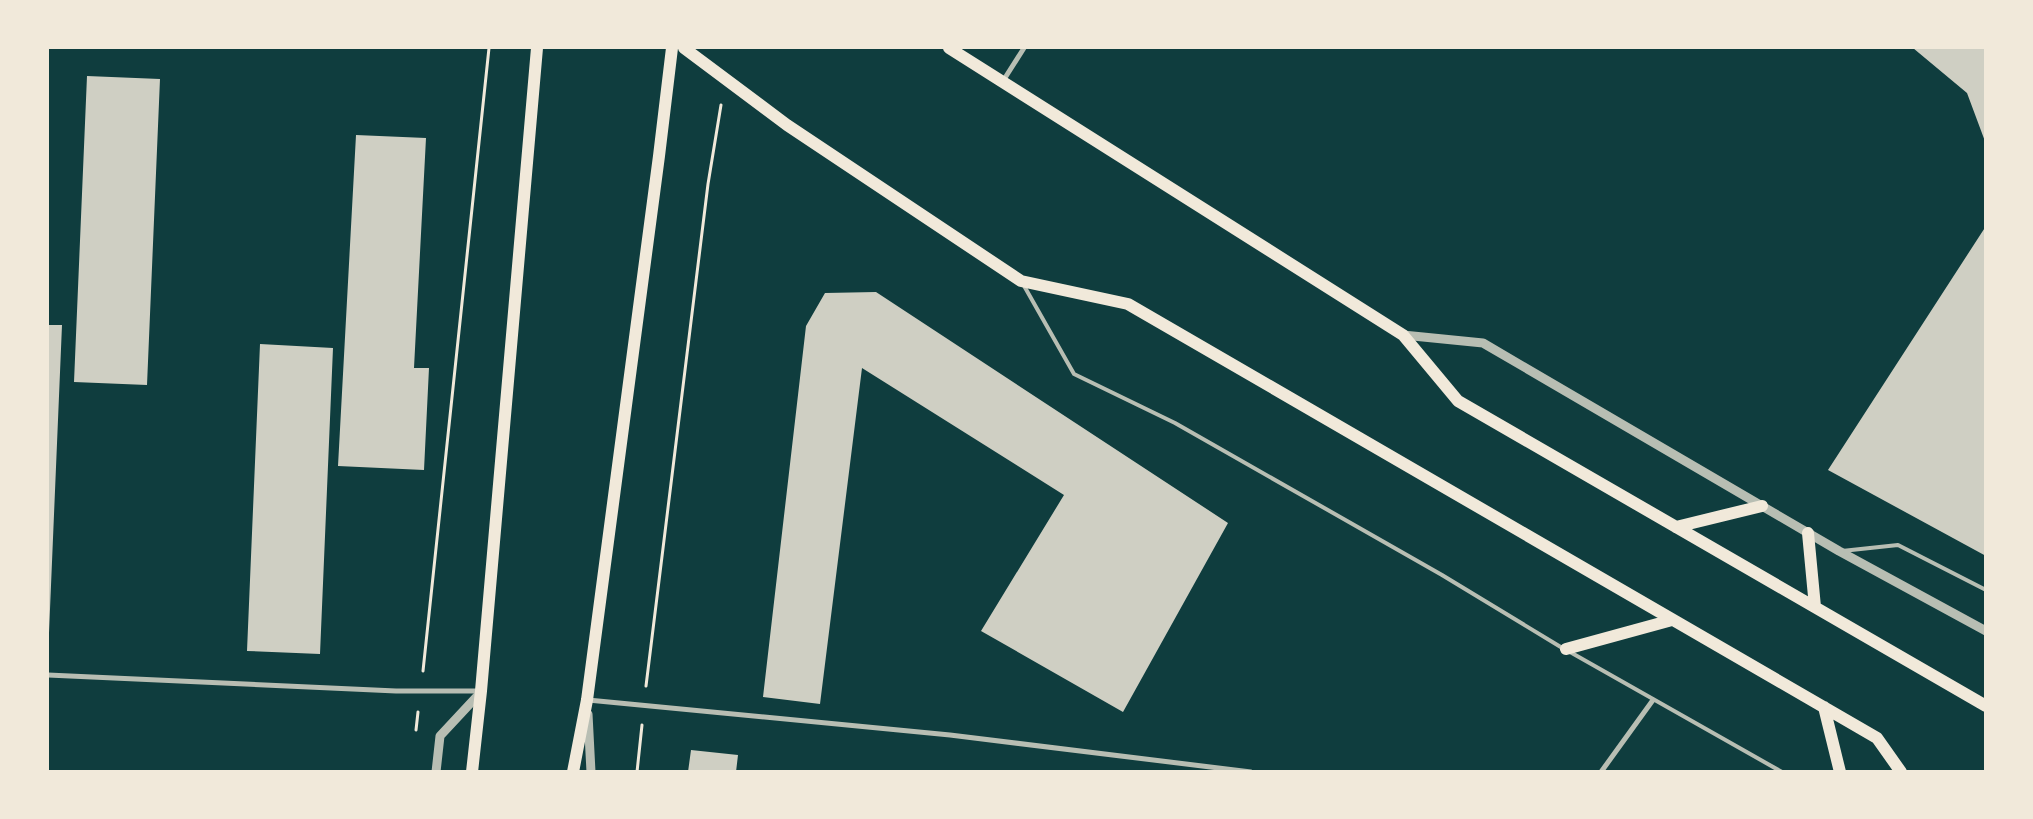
<svg xmlns="http://www.w3.org/2000/svg" width="2033" height="819" viewBox="0 0 2033 819" font-family="'Exo 2',sans-serif">
<style>
.building{fill:#cfcfc3}
.lines{fill:none;stroke-linecap:round;stroke-linejoin:round}
.path{stroke:#f1e9da;stroke-width:3}
.service{stroke:#b8beb3;stroke-width:4}
.minor{stroke:#b8beb3;stroke-width:5}
.tertiary{stroke:#b8beb3;stroke-width:9}
.primary{stroke:#f1e9da;stroke-width:12}
</style>
<rect width="100%" height="100%" fill="#0f3d3e"/>
<path class="building" d="M1913,48H1986V144L1967,93Z
M87,76L160,79L147,385L74,382Z
M356,135L426,138L414,368H429L424,470L338,466Z
M1986,226V556L1828,470Z
M876,292L1228,523L1123,712L981,631L1064,495L862,368L820,704L763,697L806,326L825,293Z
M48,325H62L49,633H48Z
M260,344L333,348L320,654L247,651Z
M691,750L738,755L736,772H688Z"/>
<g class="lines">
<path class="path" d="M423,671L489,48
M646,686L708,184L721,105
M416,730L418,712
M637,772L642,725"/>
<path class="service" d="M1023,284L1074,374L1175,423L1442,575L1564,649
M1842,551L1898,545L1986,590
M1570,652L1782,772"/>
<path class="minor" d="M1003,81L1024,48
M48,675L396,691H481
M588,700L950,735L1251,772
M1601,772L1653,700"/>
<path class="tertiary" d="M1403,335L1483,343L1839,551L1986,631
M588,714L591,772
M436,772L440,736L481,692"/>
<path class="primary" d="M684,48L787,125L1021,281L1128,304L1877,738L1901,772
M949,48L1403,335L1458,401L1986,706
M1676,527L1762,506
M1808,533L1815,607
M1566,649L1672,620
M1824,707L1840,772
M472,772L481,691L537,48
M573,772L587,700L659,156L672,48"/>
</g>
<rect width="2033" height="819" fill="none" stroke="#f1e9da" stroke-width="98"/>
</svg>
